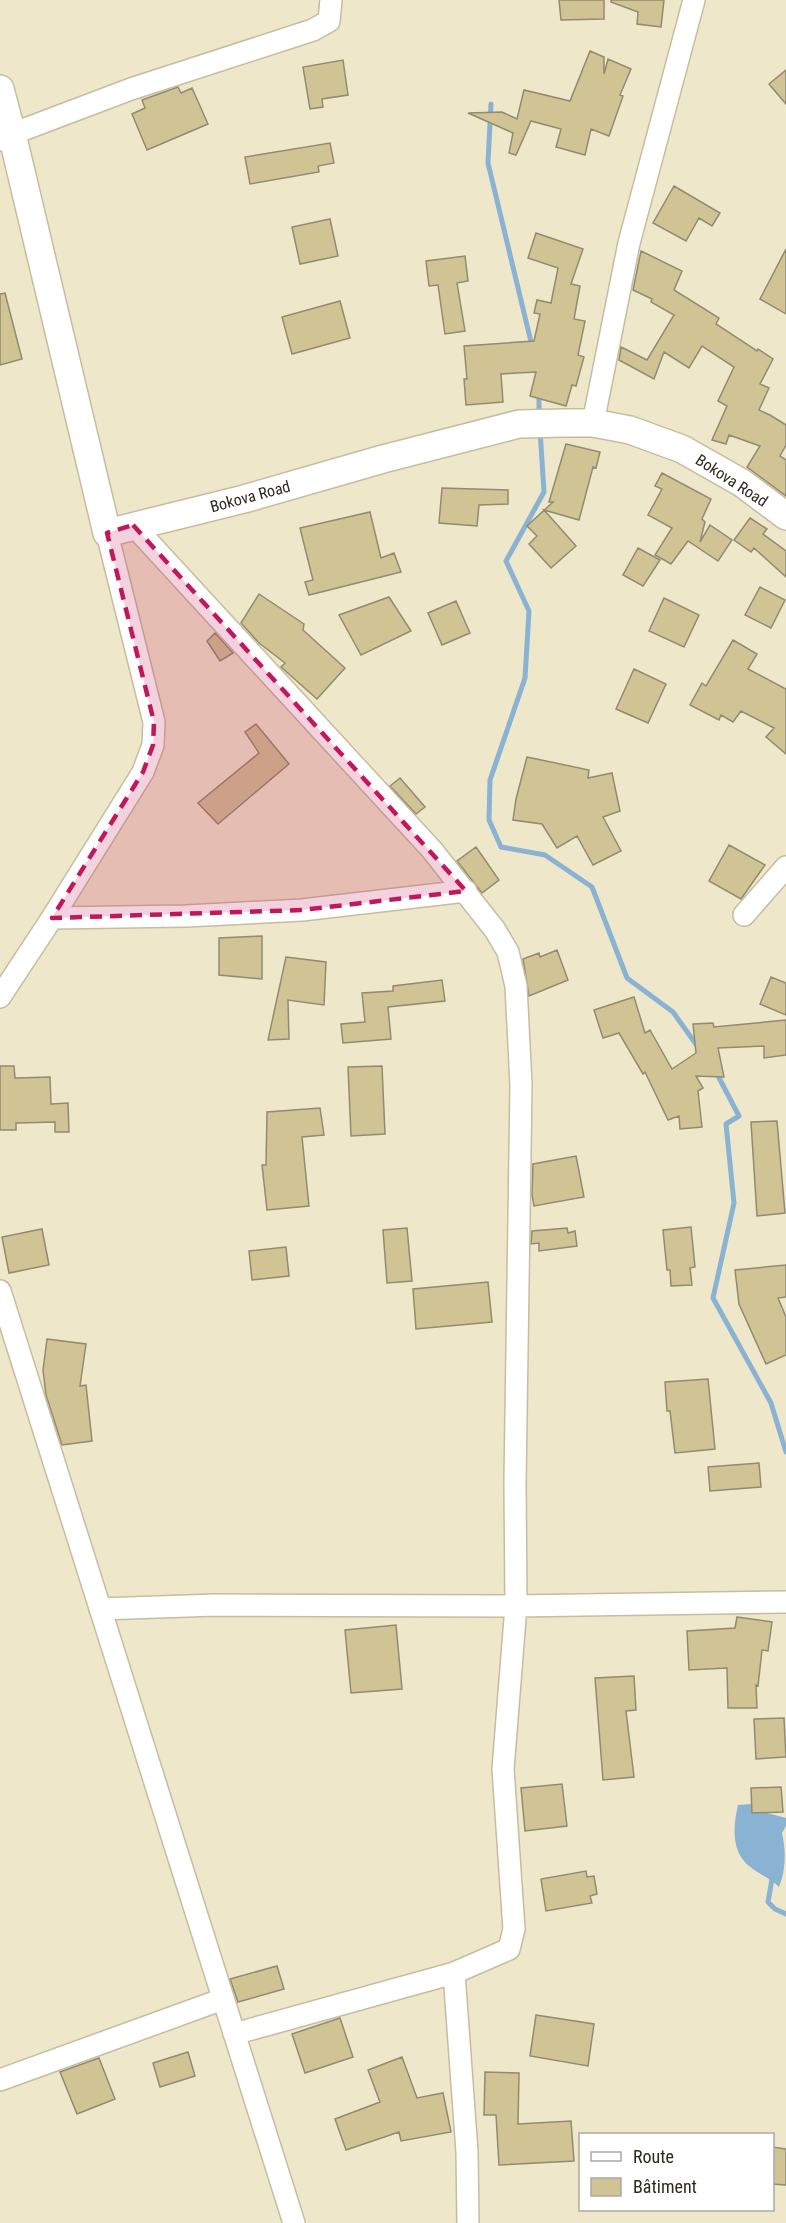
<svg xmlns="http://www.w3.org/2000/svg" width="786" height="2223" viewBox="0 0 786 2223" font-family="'Roboto Condensed',sans-serif">
<style>
.water{fill:#8ab3d3}
.lines{fill:none;stroke-linecap:round;stroke-linejoin:round}
.stream{stroke:#8ab3d3;stroke-width:5}
.building{fill:#d0c394;stroke:#938b71;stroke-width:1.5}
.minor-casing{stroke:#c5bda1;stroke-width:24}
.tertiary-casing{stroke:#c5bda1;stroke-width:30}
.minor{stroke:#fff;stroke-width:21}
.tertiary{stroke:#fff;stroke-width:27}
.marked{fill:#c2185b;fill-opacity:0.2;stroke:#c2185b;stroke-width:4.5;stroke-dasharray:12 8;stroke-linejoin:round}
.labels{text-anchor:middle;stroke-width:4.5;stroke-linejoin:round;paint-order:stroke}
.street-label{font-size:16px;fill:#2c291e;stroke:#fff}
</style>
<rect width="100%" height="100%" fill="#efe7ca"/>
<path class="water" d="M752,1804L767,1813L786,1818V1826L782,1833C786,1851 786,1870 779,1887C769,1877 752,1871 744,1861C731,1846 734,1822 738,1805Z"/>
<g class="lines">
<path class="stream" d="M491,104L488,163L532,346
M539,394V414
M540,430L544,492L506,561L529,611L525,678L490,780L489,820L501,847L545,855L592,887L627,978L673,1012L698,1047
M716,1072L739,1116L726,1124L734,1203L713,1298L771,1403L786,1452
M772,1879L768,1902L775,1909L786,1914"/>
</g>
<path class="building" d="M559,0H604V19L561,20Z
M611,0H664L661,27L637,24L638,12L611,2Z
M590,51L604,57V74L608,59L631,69L620,95L623,96L609,136L591,129L585,155L556,147L561,129L531,121L516,155L509,153L513,133L468,113L502,112L517,119L524,90L570,101Z
M343,60L348,95L322,99L323,107L310,109L303,67Z
M786,70V104L769,84Z
M178,87L181,93L192,88L208,124L147,150L132,114L145,108L142,100Z
M330,143L334,163L318,166L319,172L250,184L245,157Z
M674,186L720,213L712,226L699,218L686,241L653,223Z
M330,219L338,256L300,264L292,227Z
M536,233L583,249L571,284L580,286L574,319L585,321L578,355L584,357L576,386L572,385L566,406L530,396L536,372L501,374L503,402L466,405L464,379H467L464,346L534,341L540,314L534,313L537,300L551,303L558,268L528,258Z
M786,249V314L760,299Z
M641,251L682,271L674,290L719,318L716,324L757,351L758,349L773,359L760,384L769,388L759,410L770,415L786,425V445L780,456L786,460V496L747,467L760,446L729,435L726,444L712,440L727,406L718,401L734,367L702,346L689,368L664,352L654,379L619,360L621,347L647,360L674,315L651,302L652,299L633,290Z
M465,256L468,281L457,283L465,331L445,334L438,285L429,286L426,261Z
M5,293L22,359L0,365V294Z
M340,301L350,338L292,354L282,317Z
M566,444L600,452L596,468L593,467L579,520L544,510L576,546L551,568L529,544L537,536L527,526L553,502H549Z
M662,473L711,499L702,519L705,522L700,542L710,525L732,540L718,561L688,541L671,564L655,555L672,528L648,515L662,489L655,486Z
M442,488L508,490V504L479,505L477,526L439,523Z
M370,512L381,558L394,553L401,572L309,595L305,582L313,580L300,528Z
M750,518L767,529L763,534L786,551V577L754,548L751,552L734,540Z
M638,548L660,560L643,586L623,575Z
M760,587L785,600L771,628L745,615Z
M259,594L304,624L303,630L345,668L317,699L281,667L285,663L259,643L241,623Z
M389,597L411,631L361,655L339,615Z
M664,598L699,615L684,647L649,631Z
M456,601L470,633L442,645L428,613Z
M215,633L233,653L220,661L207,641Z
M733,640L757,654L748,669L786,689V754L766,737L774,728L741,711L733,722L721,715L719,720L690,705L702,683L706,686Z
M634,669L666,684L648,723L616,709Z
M256,724L289,764L218,824L198,803L259,753L245,732Z
M527,757L589,770L588,778L612,773L620,811L603,817L621,851L593,865L577,836L557,848L542,824L513,820L516,799Z
M400,778L425,807L416,814L390,786Z
M729,845L765,865L741,899L709,881Z
M476,847L499,880L482,893L457,861Z
M262,936V979L219,975V938Z
M557,950L568,980L529,996L523,959L539,953L540,957Z
M286,957L326,962L324,1005L288,1000L289,1039L268,1040Z
M771,977L786,983V1015L760,1004Z
M442,980L445,1001L388,1007L391,1039L343,1043L341,1024L365,1022L362,993L393,991V986Z
M634,997L645,1033L650,1030L672,1069L696,1053L693,1024L713,1023L714,1027L786,1020V1055L764,1058V1046L718,1048L724,1077L696,1076L703,1088L698,1091L702,1127L680,1129L679,1116L668,1120L645,1072L643,1074L619,1033L603,1038L594,1010Z
M0,1066H14L15,1078L50,1077L51,1104L68,1103L69,1132H55V1122L16,1123V1130H0Z
M382,1066L385,1134L351,1136L348,1067Z
M320,1108L324,1135L302,1137L309,1206L267,1210L262,1165H266L267,1112Z
M777,1121L785,1213L757,1216L751,1122Z
M576,1156L584,1197L534,1206L532,1195L533,1164Z
M691,1227L695,1267L690,1268L692,1285L671,1286L670,1270H667L663,1230Z
M407,1228L412,1281L387,1283L383,1230Z
M567,1228L568,1233L575,1231L577,1246L539,1251V1243L531,1244L532,1231Z
M42,1229L49,1265L9,1273L2,1237Z
M286,1247L289,1276L252,1280L249,1251Z
M786,1265V1297L778,1298L786,1317V1355L766,1364L739,1304L735,1270Z
M488,1282L492,1322L416,1329L413,1289Z
M47,1339L86,1344L80,1386L86,1385L92,1441L62,1445L46,1395L43,1370Z
M708,1379L715,1449L675,1453L670,1411H667L665,1382Z
M759,1463L761,1487L710,1491L708,1467Z
M737,1617L772,1622L768,1651L762,1650L758,1686L756,1685L757,1708H728L727,1668L689,1670L687,1631L735,1628Z
M396,1625L402,1689L351,1693L345,1630Z
M634,1676L636,1710L626,1711L634,1777L603,1780L595,1678Z
M784,1718L786,1757L756,1759L754,1719Z
M562,1784L567,1826L525,1831L521,1788Z
M781,1787L783,1812L752,1813L751,1788Z
M586,1871L587,1877L594,1876L597,1894L590,1896L592,1903L546,1911L541,1879Z
M277,1966L284,1989L238,2002L230,1979Z
M536,2015L594,2024L588,2066L530,2056Z
M340,2018L353,2057L305,2073L292,2034Z
M188,2052L195,2076L160,2087L153,2063Z
M402,2057L417,2098L443,2093L451,2132L401,2141L399,2132L346,2150L335,2119L380,2102L368,2070Z
M99,2058L115,2099L77,2114L60,2072Z
M485,2072L519,2073L518,2124L571,2121L574,2161L499,2165L496,2115H484Z
M772,2147L786,2149V2185L772,2184Z"/>
<g class="lines">
<g class="minor-casing">
<path id="minor" d="M12,134L131,89L313,30L329,21L331,0
M593,423L629,243L694,0
M744,915L786,867
M52,918L186,916L302,910L466,891
M0,997L52,918L143,772L153,745L154,722L107,533
M0,1291L294,2223
M100,1609L216,1605L516,1606L515,1482L521,1085L516,986L508,952L495,930L432,850L133,525
M454,1973L467,2152L468,2223
M234,2034L454,1973L509,1949L514,1929L503,1769L516,1606L786,1602
M0,2080L223,1999"/>
</g>
<g class="tertiary-casing">
<path id="tertiary" d="M0,89L12,134
M0,137L12,134L107,533L244,499L383,459L519,424L564,423H593L630,430L682,449L742,483L786,516"/>
</g>
<use href="#minor" class="minor"/>
<use href="#tertiary" class="tertiary"/>
</g>
<path class="marked" d="M133,525L466,891L302,910L52,918L143,772L153,745L154,722L107,533Z"/>
<g class="labels">
<g class="street-label">
<text transform="translate(732 480) rotate(33)" y="6">Bokova Road</text>
<text transform="translate(250 496) rotate(-15)" y="6">Bokova Road</text>
</g>
</g>
<rect x="579" y="2133" width="195" height="78" fill="#ffffff" stroke="#aba9a5" stroke-width="1.5"/>
<rect x="591" y="2152" width="30" height="9" fill="#ffffff" stroke="#aba9a5" stroke-width="1.5"/>
<text x="633" y="2163" font-size="18" fill="#2c291e">Route</text>
<rect x="591" y="2178" width="30" height="18" fill="#d0c394" stroke="#aba9a5" stroke-width="1.5"/>
<text x="633" y="2193" font-size="18" fill="#2c291e">Bâtiment</text>
</svg>
